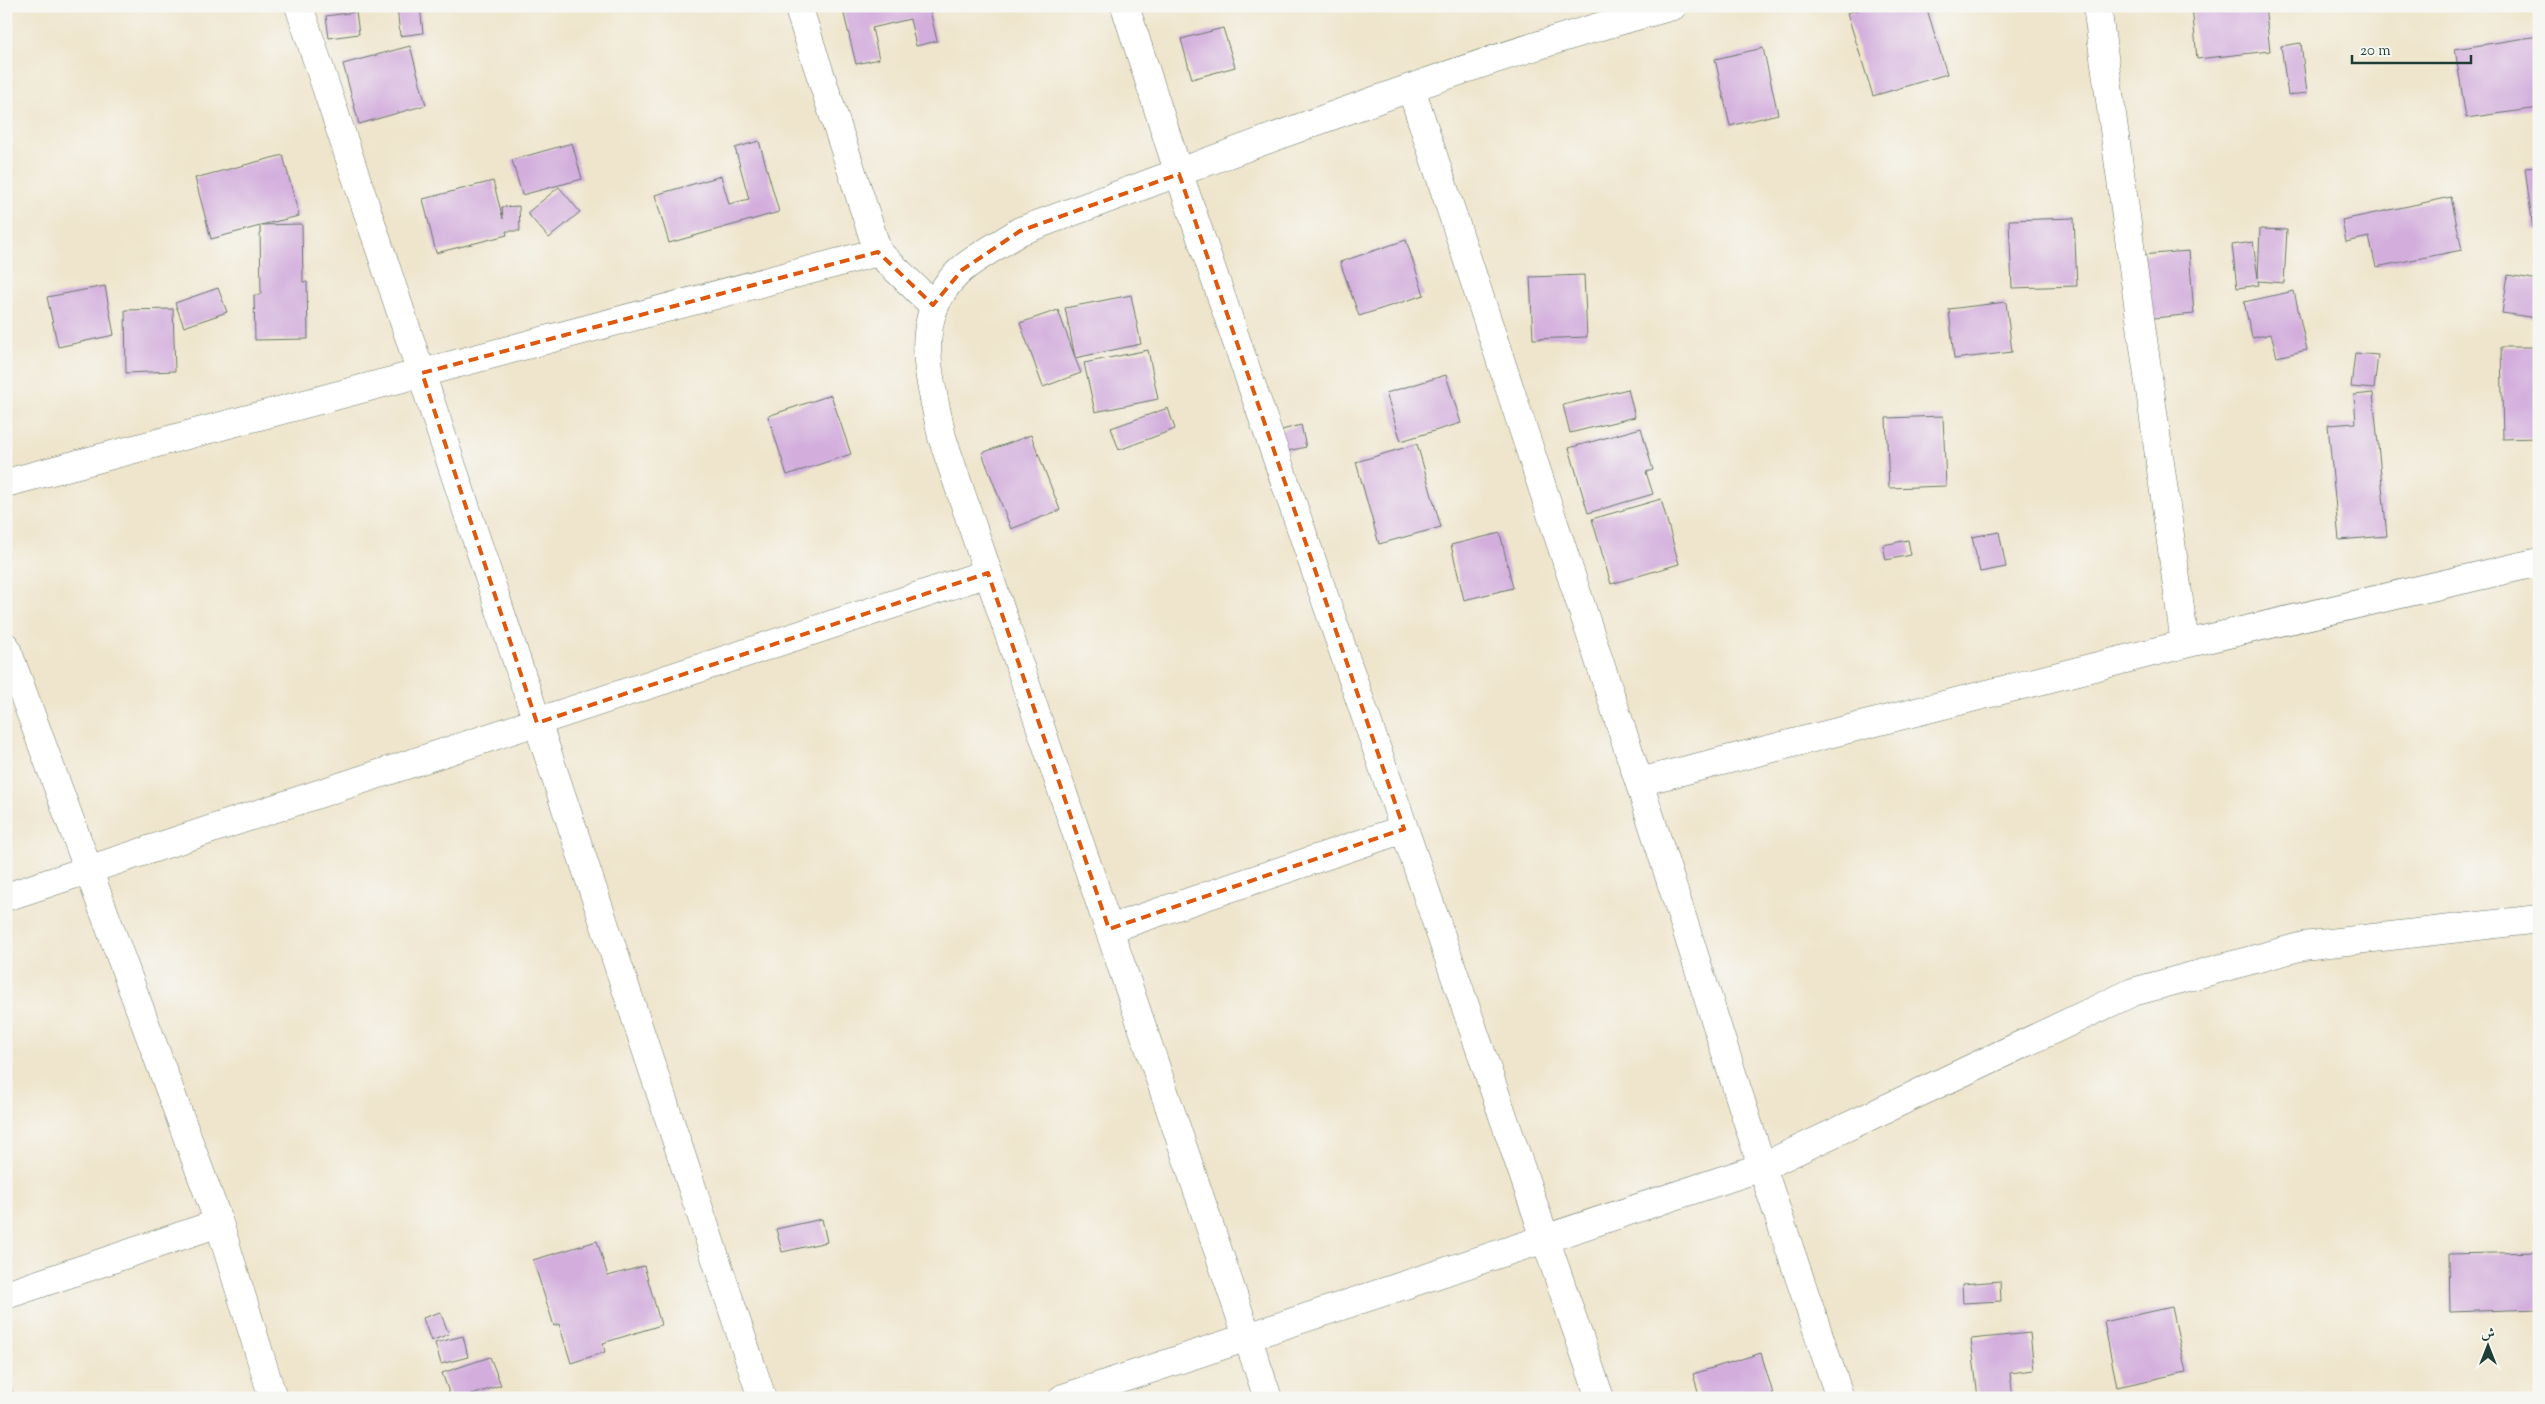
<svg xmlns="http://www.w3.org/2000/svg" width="2545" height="1404" viewBox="0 0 2545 1404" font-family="'Sorts Mill Goudy',Amiri,serif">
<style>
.building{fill:#d3aedd}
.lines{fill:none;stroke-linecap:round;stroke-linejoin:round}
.street-casing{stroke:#687869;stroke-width:29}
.secondary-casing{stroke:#687869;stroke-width:29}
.street{stroke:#fff;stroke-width:28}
.secondary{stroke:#fff;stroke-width:28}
.marked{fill:none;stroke:#de580e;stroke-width:4;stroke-dasharray:10 6;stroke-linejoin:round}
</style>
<rect width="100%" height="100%" fill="#f6f6f2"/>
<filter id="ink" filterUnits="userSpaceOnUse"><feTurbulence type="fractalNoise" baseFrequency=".02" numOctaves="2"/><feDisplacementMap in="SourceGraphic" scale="10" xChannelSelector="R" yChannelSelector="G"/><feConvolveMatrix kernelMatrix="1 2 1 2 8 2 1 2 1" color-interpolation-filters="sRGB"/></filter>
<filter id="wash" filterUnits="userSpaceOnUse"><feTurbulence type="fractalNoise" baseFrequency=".0096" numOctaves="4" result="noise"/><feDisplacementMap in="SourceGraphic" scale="20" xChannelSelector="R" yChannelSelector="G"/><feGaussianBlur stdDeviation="1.12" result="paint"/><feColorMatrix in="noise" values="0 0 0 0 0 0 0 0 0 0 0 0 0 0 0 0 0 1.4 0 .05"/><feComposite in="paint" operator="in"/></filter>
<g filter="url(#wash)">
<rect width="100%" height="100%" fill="#efe5cc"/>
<g id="blocks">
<path class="building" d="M397,6H420L423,33L400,36Z
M842,6H929L937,41L916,46L910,19L872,28L879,59L856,64Z
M1869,6H1926L1947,74L1873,96L1847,13Z
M2192,6H2265L2270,51L2197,59Z
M356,12L359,34L329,38L326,16Z
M1223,28L1235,67L1192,79L1181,39Z
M2539,36V108L2466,118L2455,49Z
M2301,43L2307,93L2288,95L2281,46Z
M410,46L426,105L359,124L343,64Z
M1763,48L1778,114L1730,126L1715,59Z
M759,141L779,212L669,243L655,195L721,176L729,204L749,199L735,148Z
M572,143L582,179L522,195L512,160Z
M283,155L299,216L261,225L302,224L303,282H307L308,339L255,340L254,295H261L260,226L211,239L195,178Z
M2539,167V229H2533L2525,168Z
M493,181L503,219L502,207L519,206L520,231H506L507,235L436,253L423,199Z
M559,187L580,212L549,238L527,213Z
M2451,197L2462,250L2376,267L2369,237L2346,242L2342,220Z
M2074,218L2077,286L2012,288L2009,220Z
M2260,229L2287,230L2284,283L2258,281L2259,285L2237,288L2232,245L2253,242L2258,278Z
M1406,240L1424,295L1359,316L1340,262Z
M2189,251L2194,314L2134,320L2128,256Z
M1584,275L1587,337L1533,339L1530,277Z
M2508,275L2539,280L2536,318L2502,313Z
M105,286L114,335L58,347L47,297Z
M218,288L227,312L184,327L175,303Z
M2294,291L2307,350L2277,357L2271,334L2252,338L2244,302Z
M1131,295L1141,344L1075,358L1081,373L1043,387L1020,323L1058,310L1075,357L1065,308Z
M2006,302L2012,352L1954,359L1949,309Z
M173,309L175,371L126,373L125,310Z
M2501,347H2539V438L2503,439Z
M1148,350L1158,399L1095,412L1084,363Z
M2355,353L2378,355L2374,389L2351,387Z
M1446,375L1461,423L1401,441L1386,393Z
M1628,389L1635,417L1570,433L1563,405Z
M2373,393L2387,536L2339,540L2328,425L2356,423L2354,395Z
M831,395L851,454L787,475L768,416Z
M1168,408L1175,429L1119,450L1111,428Z
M1943,416L1946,486L1889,488L1886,418Z
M1301,425L1306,447L1283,452L1278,431Z
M1641,428L1653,470L1646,472L1653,494L1588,513L1569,448Z
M1031,435L1060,510L1011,529L982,453Z
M1417,444L1441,527L1379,544L1356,462Z
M1661,499L1679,564L1611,584L1592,519Z
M1999,532L2006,567L1980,572L1972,537Z
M1500,533L1513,588L1464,600L1451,545Z
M1908,540L1911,555L1886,560L1883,545Z
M822,1219L827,1242L782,1252L776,1229Z
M597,1241L608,1276L644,1266L661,1325L603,1343L605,1352L571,1363L559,1324L554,1326L533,1260Z
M2539,1252V1309L2450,1312L2449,1254Z
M2000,1281L2001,1301L1963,1303L1962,1284Z
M2172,1307L2186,1372L2117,1387L2104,1322Z
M440,1312L449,1334L431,1341L423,1318Z
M2030,1333L2034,1370L2010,1373L2013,1398H1978L1971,1339Z
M463,1336L468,1357L441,1364L435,1343Z
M1761,1353L1774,1397L1780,1395V1398H1700L1693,1374Z
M490,1357L501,1385L463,1398H451L442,1373Z
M6,1382H9L14,1398H6Z"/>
</g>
</g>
<g filter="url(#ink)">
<use href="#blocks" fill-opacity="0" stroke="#687869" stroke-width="1"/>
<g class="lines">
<g class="street-casing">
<path id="street" d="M299,6L762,1398
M798,6L878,252L933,305
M1125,6L1179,174L1600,1398
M2097,6L2185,644
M1411,88L1639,782L1762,1167L1840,1398
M6,483L878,252
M6,647L219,1223L273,1398
M1639,782L2185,644L2539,562
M6,897L988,573
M1109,929L1404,829
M6,1295L219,1223
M1063,1398L1762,1167L2133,992L2303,946L2539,919"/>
</g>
<g class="secondary-casing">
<path id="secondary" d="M1268,1398L942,437C930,376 908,316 962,269C979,255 1001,244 1020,231C1236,153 1451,65 1673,6"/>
</g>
<use href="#street" class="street"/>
<use href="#secondary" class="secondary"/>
</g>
</g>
<path class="marked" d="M1179,174L1404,829L1109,929L988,573L537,723L422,373L878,252L933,305L962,270L1020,231Z"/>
<rect width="2545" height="1404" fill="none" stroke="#f6f6f2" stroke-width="25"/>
<g transform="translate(2488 1346)" stroke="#f6f6f2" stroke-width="4" paint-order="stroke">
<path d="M0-4L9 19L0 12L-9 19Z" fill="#1f3d34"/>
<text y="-8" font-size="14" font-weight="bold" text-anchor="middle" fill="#1f3d34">ش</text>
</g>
<path d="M2352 55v8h119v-8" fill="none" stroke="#1f3d34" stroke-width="2.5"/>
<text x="2360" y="55" font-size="15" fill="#1f3d34" stroke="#f6f6f2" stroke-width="4" paint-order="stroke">20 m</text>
</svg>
